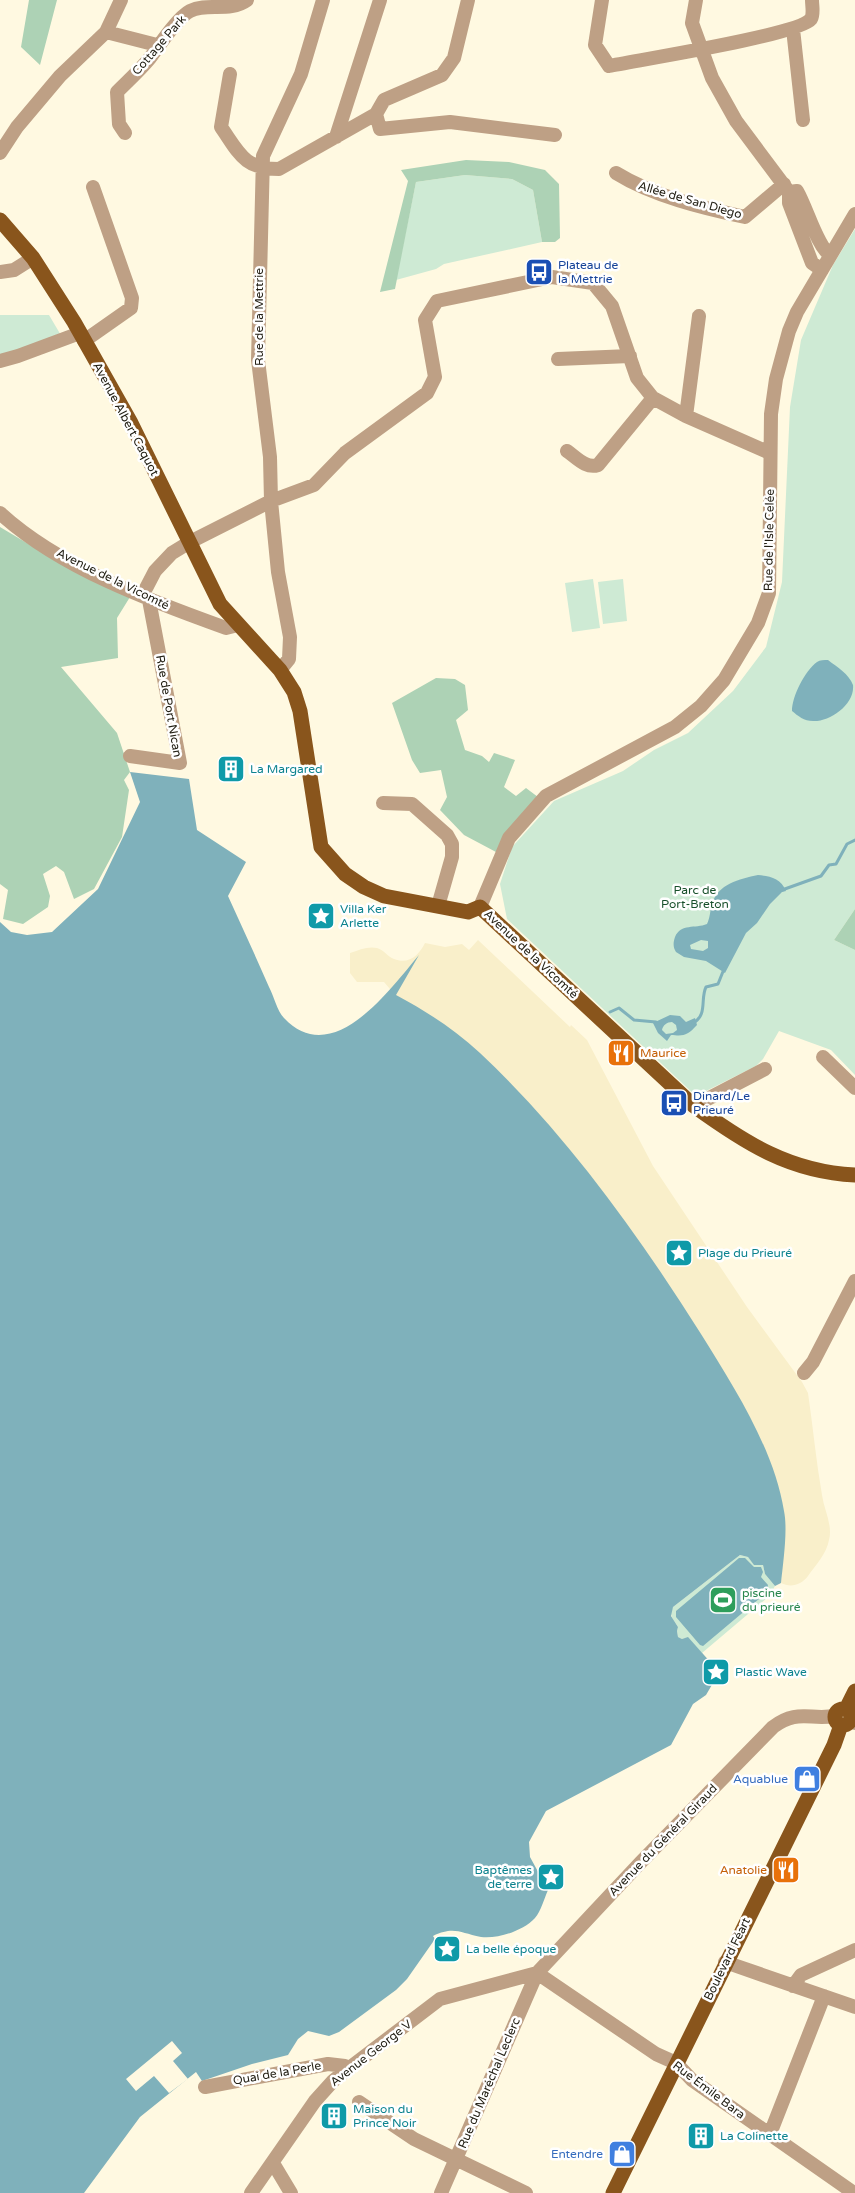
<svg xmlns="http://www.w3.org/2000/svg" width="855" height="2193" viewBox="0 0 855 2193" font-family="'Varela Round',sans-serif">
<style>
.green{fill:#ceead4}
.forest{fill:#add2b5}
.sand{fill:#f9efca}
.water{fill:#7fb1bb;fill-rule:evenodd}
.pier{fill:#fff9e1}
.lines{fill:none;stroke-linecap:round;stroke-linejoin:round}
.stream{stroke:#7fb1bb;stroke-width:3}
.minor{stroke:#bea085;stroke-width:14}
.major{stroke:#89551c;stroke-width:15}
.labels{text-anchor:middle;stroke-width:5;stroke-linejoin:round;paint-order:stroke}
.street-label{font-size:12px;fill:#242116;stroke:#fff}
.transit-label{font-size:12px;fill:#164399;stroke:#fff;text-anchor:start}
.culture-label{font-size:12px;fill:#0d838f;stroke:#fff;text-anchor:start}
.park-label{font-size:12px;fill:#18502b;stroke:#fff}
.food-label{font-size:12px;fill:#c56008;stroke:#fff;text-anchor:start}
.leisure-label{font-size:12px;fill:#27864d;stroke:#fff;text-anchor:start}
.shop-label{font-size:12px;fill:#366cbe;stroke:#fff;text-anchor:end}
</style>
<rect width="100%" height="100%" fill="#fff9e1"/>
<path class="green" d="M465,175L512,179L533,190L542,242L444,264L436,269L396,280L416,182Z
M855,229V909L834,940L855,950V1075L831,1050L779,1031L763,1059L756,1066L696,1096L507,919L500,884L512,847L554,801L623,771L654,750L688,733L733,691L766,647L782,582L790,407L801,340L833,265Z
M0,315H49L62,337L0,356Z
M593,579L600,628L572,632L565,583Z
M623,579L627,621L603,624L598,582Z
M740,1555L748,1557L754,1564L763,1565L765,1574L775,1586L772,1591L773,1593L702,1653L688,1638L682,1639L678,1637L677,1631L678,1627C674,1620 668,1616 673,1607Z"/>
<path class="forest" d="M29,0H57L40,65L21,47Z
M466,160L509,162L545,170L559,184L560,238L555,242H542L533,190L512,179L465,175L416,182L395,289L380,292L408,181L401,170Z
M0,527L57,561L130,597L117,618L118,658L61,667L117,733L130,772L124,780L129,790L122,837L94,889L74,899L64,872L56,866L43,874L50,896L48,907L23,924L3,919L8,890L0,884Z
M436,678L455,679L465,685L468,710L456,720L465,750L482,756L489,762L494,753L515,760L504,787L516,796L526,788L538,797L496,852L464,835L440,810L447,797L441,770L420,773L412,760L392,703Z
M855,909V950L834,940Z"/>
<path class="sand" d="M478,940L570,1027L571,1025L587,1040L653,1166L747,1307L802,1382L808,1393C813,1427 816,1461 822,1495C824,1510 833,1525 829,1540C827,1553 815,1566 808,1576C801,1585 791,1588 781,1583L783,1555L395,995L384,982H357L350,973V953C359,950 368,946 377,948C384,950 388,957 394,959C409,965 419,955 425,943L445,947L462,944L469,950Z"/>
<path class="water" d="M828,660C837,667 849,674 853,685C855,705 829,722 813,721C804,721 798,716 792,711C792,696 805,671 817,662C820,660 824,660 828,660Z
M130,772L189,779L197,830L246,862L228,896C242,927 256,957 269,987C274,996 277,1011 284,1018C333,1070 390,989 419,955L396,995C426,1011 454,1029 480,1053C566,1134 638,1234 701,1334C734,1387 774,1449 784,1511C788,1530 783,1563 781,1583L775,1586L765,1574L763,1565H754L748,1557L740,1555L673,1607L671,1616L678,1627L677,1631L678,1637L682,1639L688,1637L712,1664L714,1674L713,1683L706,1695L693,1704L671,1745L546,1811L529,1842L530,1857L548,1890C544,1899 541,1911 535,1918C523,1931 498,1939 481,1937C460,1933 454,1926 433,1936L435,1939L407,1979L396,1990L339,2032L329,2036L308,2031L298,2039L288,2055L252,2064L202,2081L196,2072L140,2117L84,2193H0V922L11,932L27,935L52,932L98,889L140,802Z
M758,875C770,876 781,878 786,891L782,892L770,904L757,923L746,933L725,973L706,961L684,957L676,952C673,947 673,943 675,937C681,923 695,929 707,924C710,918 710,911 712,904C718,884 739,879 758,875ZM701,940L708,941V948L703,951L691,949L690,945Z
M670,1015L680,1016L686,1022L695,1018L697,1025C687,1036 684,1036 671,1035L667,1041L658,1033L653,1023ZM672,1022L676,1025L677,1030L673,1033L666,1034L662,1030C663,1025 667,1022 672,1022Z
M739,1558H745L754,1567H761L763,1572L761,1577L768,1585L766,1593L703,1646L700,1645L676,1617V1611Z"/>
<path class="pier" d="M172,2041L182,2053L173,2061L188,2079L169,2093L154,2076L136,2091L126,2079Z"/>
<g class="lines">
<path class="stream" d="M782,890L821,876L829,865L836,864L847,844L855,840
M610,1012L619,1008L634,1020L656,1022
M693,1023C708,1015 700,999 706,987L718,984L724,969"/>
<path class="minor" d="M602,0L595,45L609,66C638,60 799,35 811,19C814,14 812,6 812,0
M696,0L692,23L712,78L736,121L789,192V203L812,263L822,270
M793,29L803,120
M106,32L157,45
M230,74L221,127C239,153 244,169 279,169L376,114L384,100L442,75L454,58L468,0
M376,114L380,129L450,122L555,135
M125,133L119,124L117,92C128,81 140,70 150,58C158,47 178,17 190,11C208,2 229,13 247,0
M336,137L380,0
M0,153L17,127L60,76L106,32L121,0
M616,173C653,196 703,208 745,217L784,184
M789,192L797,191C807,208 817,246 830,255
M0,272L14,270L33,258
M84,341L131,308L132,298L93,187
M558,359L630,356
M0,361L18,356L80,333
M686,416L699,316
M567,451C577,458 586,469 598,465L653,398
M0,513C60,568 151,601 226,628L238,625
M142,596L155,571L172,553L190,542L271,501L314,485L345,453L427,393L435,377L425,320L437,301L552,277L593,283L612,306L637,378L653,398L686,416L770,453
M280,670L289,659L290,637L278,572L271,501L270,457L258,360L263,156L301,74L323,0
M130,756L180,763L149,600
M383,803L412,804L447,835L452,844V857L438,906
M480,907L509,838L546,796L675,727L701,706L724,680L758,623L769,593L771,414L776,379L789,331L797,312L855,214
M823,1057L855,1088
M694,1106L765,1069
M804,1373L813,1362L855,1281
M852,1720L855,1723
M725,1962L855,2007
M537,1973L656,2054L676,2063L692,2080L854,2193
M793,1986L801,1975L855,1950
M205,2087L328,2064L345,2066L348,2069
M359,2102L414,2139L526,2193
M770,2134L824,1996
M273,2163L291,2193
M251,2193L315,2101L333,2081L348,2069L440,1999L537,1973
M441,2193L537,1973L641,1862L773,1727C797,1709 809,1720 835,1716"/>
<path class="major" d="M0,220L33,258L74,322L131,423L220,604L280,670L294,692L300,711L321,847L345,874L364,887L384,896L468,912L480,907L694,1106C745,1143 790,1172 855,1175
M835 1717a8 8 0 1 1 16 0a8 8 0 1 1-16 0Z
M846,1709L855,1691
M613,2193L834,1745L841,1725"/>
</g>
<defs>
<g id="bus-square" transform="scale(1.4375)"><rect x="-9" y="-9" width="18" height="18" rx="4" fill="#1a4fb4" stroke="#fff"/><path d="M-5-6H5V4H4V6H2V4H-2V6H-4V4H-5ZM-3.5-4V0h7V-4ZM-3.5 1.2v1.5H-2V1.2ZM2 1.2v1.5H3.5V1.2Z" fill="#fff"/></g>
<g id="building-square" transform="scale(1.4375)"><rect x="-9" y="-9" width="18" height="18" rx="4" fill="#0f9aa8" stroke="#fff"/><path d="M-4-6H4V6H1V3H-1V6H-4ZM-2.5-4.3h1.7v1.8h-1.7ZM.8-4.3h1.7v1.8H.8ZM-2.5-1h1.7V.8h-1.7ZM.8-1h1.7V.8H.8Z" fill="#fff"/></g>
<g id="sight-square" transform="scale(1.4375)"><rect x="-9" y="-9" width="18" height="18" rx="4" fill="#0f9aa8" stroke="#fff"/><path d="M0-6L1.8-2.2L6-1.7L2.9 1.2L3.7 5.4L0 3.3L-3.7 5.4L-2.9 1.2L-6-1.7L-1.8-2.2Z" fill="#fff"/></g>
<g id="restaurant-square" transform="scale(1.4375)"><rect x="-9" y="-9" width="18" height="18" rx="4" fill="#e8710a" stroke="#fff"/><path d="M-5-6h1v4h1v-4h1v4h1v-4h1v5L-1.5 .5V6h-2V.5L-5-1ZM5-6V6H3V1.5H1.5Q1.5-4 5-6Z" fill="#fff"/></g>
<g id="stadium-square" transform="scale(1.4375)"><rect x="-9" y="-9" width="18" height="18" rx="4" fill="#2e9e5b" stroke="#fff"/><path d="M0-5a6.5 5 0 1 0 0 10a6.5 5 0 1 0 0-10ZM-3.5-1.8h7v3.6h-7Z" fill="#fff"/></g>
<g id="shop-square" transform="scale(1.4375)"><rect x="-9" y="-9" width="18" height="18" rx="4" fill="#3f7fe0" stroke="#fff"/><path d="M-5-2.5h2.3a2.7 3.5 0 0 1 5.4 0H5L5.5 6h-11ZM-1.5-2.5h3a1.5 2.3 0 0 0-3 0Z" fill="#fff"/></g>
</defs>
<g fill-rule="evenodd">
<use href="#bus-square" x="539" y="272"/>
<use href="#building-square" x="231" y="769"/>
<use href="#sight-square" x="321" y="916"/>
<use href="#restaurant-square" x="621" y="1053"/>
<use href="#bus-square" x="674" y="1103"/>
<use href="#sight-square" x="679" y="1253"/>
<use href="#stadium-square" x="723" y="1600"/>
<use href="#sight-square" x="716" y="1672"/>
<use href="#shop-square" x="807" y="1779"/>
<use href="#restaurant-square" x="786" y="1870"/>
<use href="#sight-square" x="551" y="1877"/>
<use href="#sight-square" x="447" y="1949"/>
<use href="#building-square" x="334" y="2116"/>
<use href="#building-square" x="701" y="2136"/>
<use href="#shop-square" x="622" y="2154"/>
</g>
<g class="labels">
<g class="street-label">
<text transform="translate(159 45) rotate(-49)" y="4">Cottage Park</text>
<text transform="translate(690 200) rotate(16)" y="4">Allée de San Diego</text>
<text transform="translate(259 317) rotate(-90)" y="4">Rue de la Mettrie</text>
<text transform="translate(126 419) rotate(62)" y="4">Avenue Albert Caquot</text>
<text transform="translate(769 540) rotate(-89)" y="4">Rue de l'Isle Celée</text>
<text transform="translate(113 579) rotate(26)" y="4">Avenue de la Vicomté</text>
<text transform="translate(169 706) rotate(80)" y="4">Rue de Port Nican</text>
<text transform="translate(531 954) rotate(43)" y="4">Avenue de la Vicomté</text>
<text transform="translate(663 1840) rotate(-46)" y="4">Avenue du Général Giraud</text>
<text transform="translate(727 1959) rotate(-64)" y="4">Boulevard Féart</text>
<text transform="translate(371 2053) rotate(-38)" y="4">Avenue George V</text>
<text transform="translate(277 2073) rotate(-10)" y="4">Quai de la Perle</text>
<text transform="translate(489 2083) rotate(-67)" y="4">Rue du Maréchal Leclerc</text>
<text transform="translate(709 2090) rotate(37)" y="4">Rue Émile Bara</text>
</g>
<g class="transit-label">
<text x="558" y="269">Plateau de<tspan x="558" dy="14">la Mettrie</tspan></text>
<text x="693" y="1100">Dinard/Le<tspan x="693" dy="14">Prieuré</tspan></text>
</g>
<g class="culture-label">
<text x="250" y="773">La Margared</text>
<text x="340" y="913">Villa Ker<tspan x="340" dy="14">Arlette</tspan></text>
<text x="698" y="1257">Plage du Prieuré</text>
<text x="735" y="1676">Plastic Wave</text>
<text x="532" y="1874" text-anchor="end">Baptêmes<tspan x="532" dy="14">de terre</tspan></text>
<text x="466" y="1953">La belle époque</text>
<text x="353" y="2113">Maison du<tspan x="353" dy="14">Prince Noir</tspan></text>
<text x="720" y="2140">La Colinette</text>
</g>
<g class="park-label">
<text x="695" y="894">Parc de<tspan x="695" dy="14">Port-Breton</tspan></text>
</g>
<g class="food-label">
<text x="640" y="1057">Maurice</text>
<text x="767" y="1874" text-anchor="end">Anatolie</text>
</g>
<g class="leisure-label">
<text x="742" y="1597">piscine<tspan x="742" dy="14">du prieuré</tspan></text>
</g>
<g class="shop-label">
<text x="788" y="1783">Aquablue</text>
<text x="603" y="2158">Entendre</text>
</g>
</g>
</svg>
